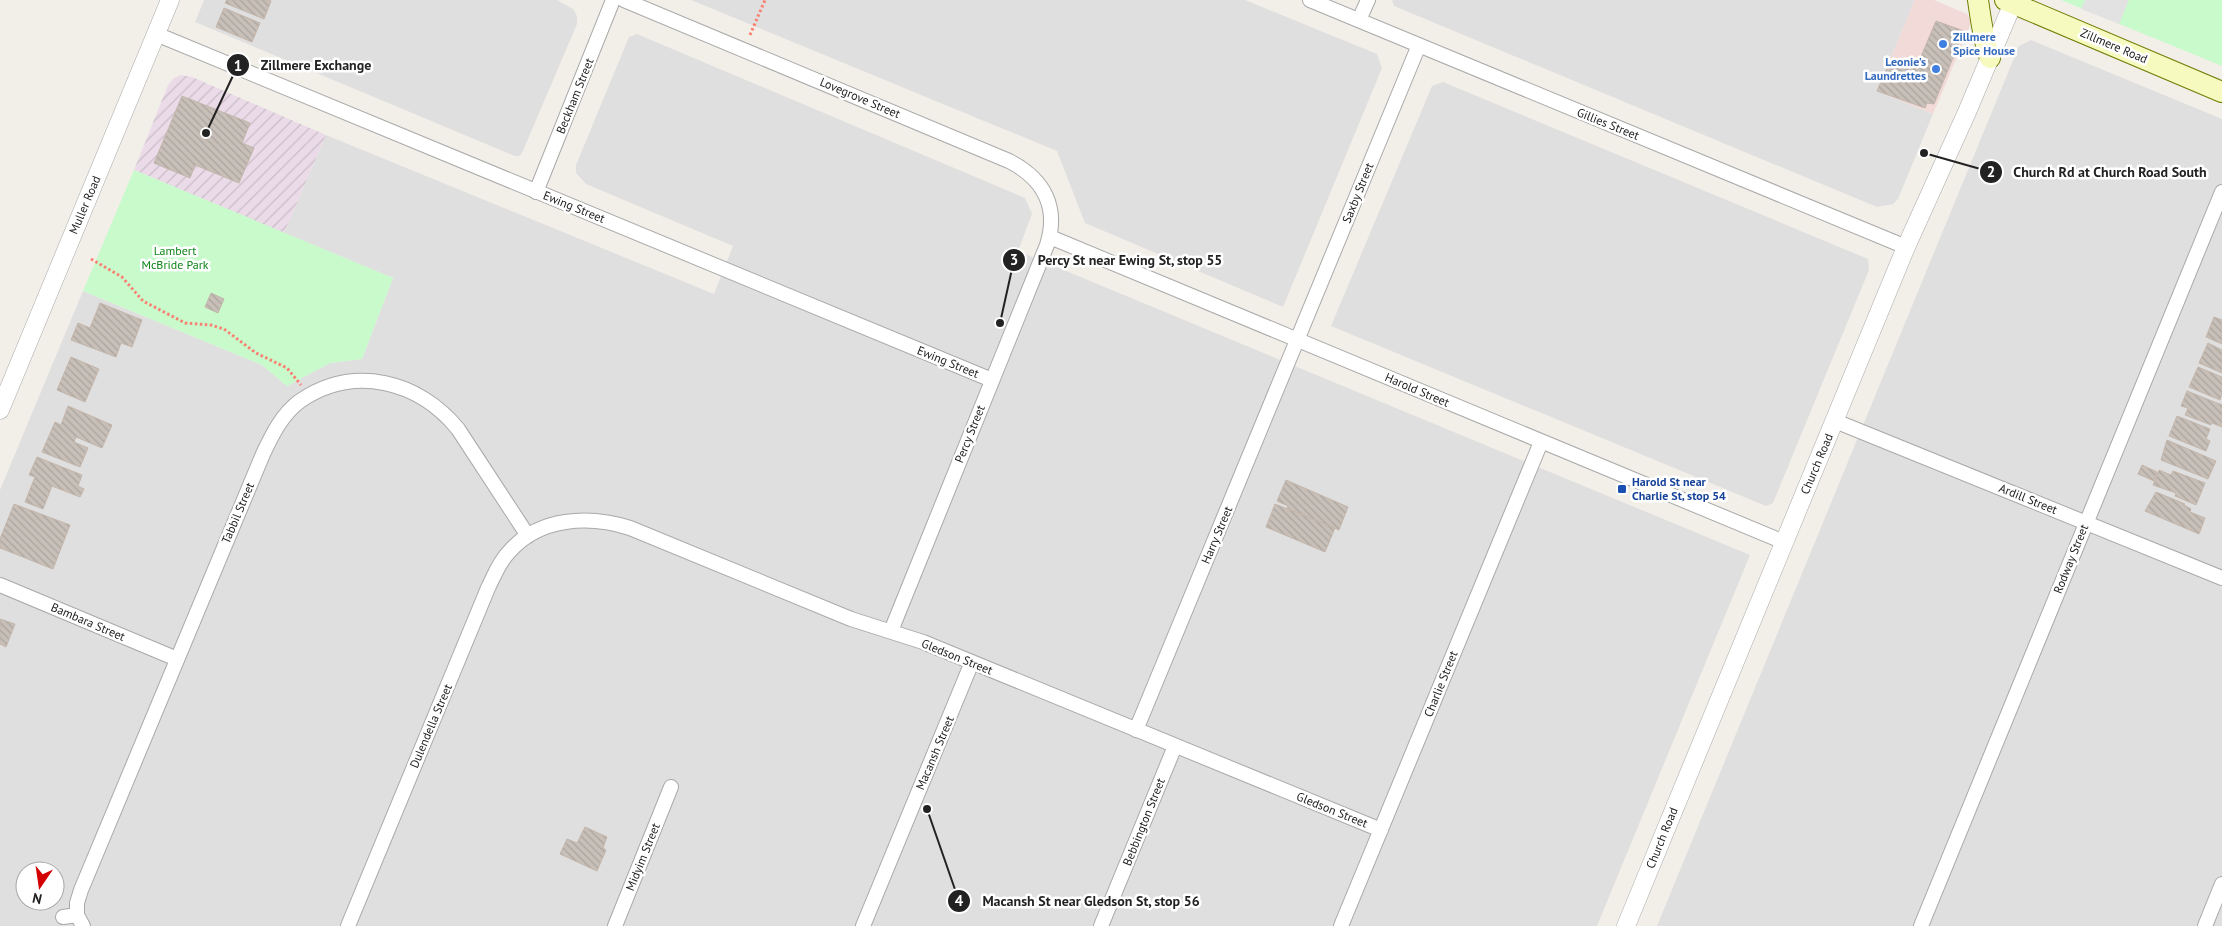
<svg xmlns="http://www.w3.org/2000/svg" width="2222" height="926" viewBox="0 0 2222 926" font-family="'PT Sans',sans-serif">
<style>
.residential{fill:#e0dfdf;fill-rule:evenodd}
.commercial{fill:#f2dad9}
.industrial{fill:url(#industrial-furrows)}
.park{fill:#c8facc}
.parking{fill:#e2e2e2}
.building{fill:url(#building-back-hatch);stroke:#c4b6ab}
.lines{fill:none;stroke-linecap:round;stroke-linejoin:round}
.minor-casing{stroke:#a9a9a9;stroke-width:16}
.tertiary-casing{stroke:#a9a9a9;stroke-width:19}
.secondary-casing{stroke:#707d05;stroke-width:22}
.path{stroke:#fa8072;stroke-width:3;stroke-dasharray:2.5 2.5;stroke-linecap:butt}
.minor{stroke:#fff;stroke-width:14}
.tertiary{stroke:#fff;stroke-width:18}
.secondary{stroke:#f7fabf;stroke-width:20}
.shop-dot{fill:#3f7fe0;stroke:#fff;stroke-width:2}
.transit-dot{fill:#1a4fb4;stroke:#fff;stroke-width:2}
.labels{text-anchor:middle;stroke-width:5;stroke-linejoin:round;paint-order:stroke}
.shop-label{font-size:12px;font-weight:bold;fill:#366cbe;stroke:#fff;text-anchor:start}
.street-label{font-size:12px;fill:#222;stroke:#fff}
.park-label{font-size:12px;fill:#0c8416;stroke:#fff}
.transit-label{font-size:12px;font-weight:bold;fill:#164399;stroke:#fff;text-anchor:start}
.leader{fill:none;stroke:#222;stroke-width:2}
.callout-dot{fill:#222;stroke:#fff;stroke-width:2}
.mark-label{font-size:15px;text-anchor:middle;font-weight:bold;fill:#fff}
.callout-label{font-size:14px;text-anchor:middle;font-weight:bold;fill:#222;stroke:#fff;stroke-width:5;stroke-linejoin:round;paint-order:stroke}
</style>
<defs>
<pattern id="industrial-furrows" width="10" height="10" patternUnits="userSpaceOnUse" patternTransform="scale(1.25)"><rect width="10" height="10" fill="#ebdbe8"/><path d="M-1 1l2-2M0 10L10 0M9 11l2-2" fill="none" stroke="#c9bcc7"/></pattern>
<pattern id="building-back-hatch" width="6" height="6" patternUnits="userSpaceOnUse" patternTransform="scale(1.25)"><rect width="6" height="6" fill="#c7bfb8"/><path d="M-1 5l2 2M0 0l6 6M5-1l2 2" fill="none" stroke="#aba49e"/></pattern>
</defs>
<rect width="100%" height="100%" fill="#f2efe9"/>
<path class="residential" d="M204,0H557L573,9L577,16V24L522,153L519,156H515L195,22Z
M691,0H1245L1377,54L1382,68L1283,307L1085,223L1057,151Z
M1392,0H1915L1877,91L1933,114L1898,199L1893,204L1877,207L1394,6Z
M637,34L1025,198L1032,214L1018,251L1750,555L1597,926H0V490L83,291L262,365L287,386L330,363L362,359L393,278L284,233L326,135L714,294L733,246L586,184L576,173V165L629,37ZM25,871H55V901H25Z
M2031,40L2222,119V926H1657L2019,46Z
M1443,82L1868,259L1869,270L1773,503L1766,506L1331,326L1432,86Z"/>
<path class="commercial" d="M1915,0H1934L1967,14L1970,19V26L1933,114L1877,91Z"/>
<path class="industrial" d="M181,75L192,77L326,135L284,233L134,170L168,85L174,78Z"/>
<path class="park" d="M2061,0H2222V66Z
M134,170L393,278L362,359L330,363L287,386L262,365L83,291Z"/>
<path class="parking" d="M2085,0H2129L2119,24L2081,9Z"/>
<path class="building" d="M227,0H269L271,1L264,19L225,3Z
M224,8L260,23L252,42L216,27Z
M1936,21L1964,31L1934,104L1927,103L1925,108L1877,91L1890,61L1902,66L1905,61L1917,66Z
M182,96L250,123L242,143L254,148L239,183L195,165L190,178L154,163Z
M211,293L224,299L218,313L205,307Z
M100,303L142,320L132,347L121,343L116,357L71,340L78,323L90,328Z
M2214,317L2222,320V344L2206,337Z
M2208,343L2222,350V373L2199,363Z
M71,357L99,369L85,402L57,390Z
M2198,367L2222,377V394L2220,400L2189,387Z
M2187,391L2222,405V427L2212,423L2211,425L2185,415L2188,408L2181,406Z
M68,406L112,425L102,448L76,437L74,442L88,448L80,467L42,452L55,422L61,425Z
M2177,416L2210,429L2206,439L2210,441L2206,451L2169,436Z
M2167,440L2216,461L2208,479L2161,460Z
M37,457L82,475L78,486L84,489L80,497L52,486L43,509L25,502L35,477L29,475Z
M2142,465L2157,472L2154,481L2138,474Z
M2159,470L2171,475L2173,471L2205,483L2196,505L2175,496L2176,493L2153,485Z
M1286,480L1348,507L1339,530L1287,508L1288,506L1277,501Z
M2156,492L2185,504L2184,505L2191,509L2190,512L2205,518L2199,534L2145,511Z
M14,504L70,525L53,569L0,548V539Z
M1275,504L1335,528L1325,552L1266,527Z
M0,619L15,624L6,647L0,644Z
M585,827L607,837L603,848L606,850L597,871L560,854L567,839L577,843Z"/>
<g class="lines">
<g class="minor-casing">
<path id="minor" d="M624,0L1009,161C1044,179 1059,207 1047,245L891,631
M1310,0L1906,247
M1359,20L1368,0
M156,34L992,380
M536,192L613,0
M1050,237L1784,542
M1835,421L2222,578
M0,585L177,659
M1136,730L1419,45
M77,915V903L81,890L263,454C272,435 282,414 300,401C354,364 419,381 458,429L528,536
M63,917L77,915L83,926
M348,926L488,588C494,576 499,562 509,552C539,517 589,515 630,528L851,619L923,642L1381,830
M615,926L671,787
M863,926L972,662
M1101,926L1175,746
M1341,926L1541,442
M1921,926L2222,192
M2205,926L2222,884"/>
</g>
<g class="tertiary-casing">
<path id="tertiary" d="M0,410L170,0
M1626,926L1906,247L1967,112L2013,3"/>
</g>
<g class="secondary-casing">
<path id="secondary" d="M1978,0C1981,20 1983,39 1990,58
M2005,0L2222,92"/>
</g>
<path class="path" d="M750,35L765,0
M91,259L122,277L143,301L185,323L211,325L224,329L256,353L287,368L301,385"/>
<use href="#minor" class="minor"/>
<use href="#tertiary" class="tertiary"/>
<use href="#secondary" class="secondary"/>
</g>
<g class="shop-dot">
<circle cx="1943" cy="44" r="5"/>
<circle cx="1936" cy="69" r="5"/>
</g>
<rect class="transit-dot" x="1617" y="484" width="10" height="10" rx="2.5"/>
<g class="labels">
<g class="shop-label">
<text x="1953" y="41">Zillmere<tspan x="1953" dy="14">Spice House</tspan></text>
<text x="1926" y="66" text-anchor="end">Leonie's<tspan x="1926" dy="14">Laundrettes</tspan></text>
</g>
<g class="street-label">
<text transform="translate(2114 46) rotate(23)" y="4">Zillmere Road</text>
<text transform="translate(575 96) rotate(-68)" y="4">Beckham Street</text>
<text transform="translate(860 98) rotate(23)" y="4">Lovegrove Street</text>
<text transform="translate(1608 124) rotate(22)" y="4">Gillies Street</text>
<text transform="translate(1358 193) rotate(-68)" y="4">Saxby Street</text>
<text transform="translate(85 205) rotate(-67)" y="4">Muller Road</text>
<text transform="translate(574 207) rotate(22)" y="4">Ewing Street</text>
<text transform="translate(948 362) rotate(22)" y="4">Ewing Street</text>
<text transform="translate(1417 390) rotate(23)" y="4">Harold Street</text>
<text transform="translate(970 434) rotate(-68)" y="4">Percy Street</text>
<text transform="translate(1817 464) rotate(-67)" y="4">Church Road</text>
<text transform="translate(2028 499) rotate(22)" y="4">Ardill Street</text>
<text transform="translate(238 513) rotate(-67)" y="4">Tabbil Street</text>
<text transform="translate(1217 535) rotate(-67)" y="4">Harry Street</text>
<text transform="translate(2071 559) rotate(-68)" y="4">Rodway Street</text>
<text transform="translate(88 622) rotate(23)" y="4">Bambara Street</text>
<text transform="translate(957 657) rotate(22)" y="4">Gledson Street</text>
<text transform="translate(1441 684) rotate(-68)" y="4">Charlie Street</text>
<text transform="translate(431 726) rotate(-67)" y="4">Dulendella Street</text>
<text transform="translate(935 753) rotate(-67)" y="4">Macansh Street</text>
<text transform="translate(1332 810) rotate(22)" y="4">Gledson Street</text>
<text transform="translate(1144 822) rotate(-68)" y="4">Bebbington Street</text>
<text transform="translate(1662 838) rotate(-68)" y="4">Church Road</text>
<text transform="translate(643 857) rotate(-68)" y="4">Midyim Street</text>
</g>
<g class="park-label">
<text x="175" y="255">Lambert<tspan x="175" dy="14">McBride Park</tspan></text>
</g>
<g class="transit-label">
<text x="1632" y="486">Harold St near<tspan x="1632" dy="14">Charlie St, stop 54</tspan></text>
</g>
</g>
<path class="leader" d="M206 133L238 65M1924 153L1991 172M1000 323L1014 260M927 809L959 901"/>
<g class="callout-dot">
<circle cx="206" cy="133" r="5"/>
<circle cx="1924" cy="153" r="5"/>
<circle cx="1000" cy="323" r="5"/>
<circle cx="927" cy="809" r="5"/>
<circle cx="238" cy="65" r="12"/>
<circle cx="1991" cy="172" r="12"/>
<circle cx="1014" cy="260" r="12"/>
<circle cx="959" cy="901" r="12"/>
</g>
<g class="mark-label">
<text x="238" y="71">1</text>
<text x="1991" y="177">2</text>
<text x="1014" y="265">3</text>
<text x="959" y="906">4</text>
</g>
<g class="callout-label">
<text x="316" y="70">Zillmere Exchange</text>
<text x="2110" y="177">Church Rd at Church Road South</text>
<text x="1130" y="265">Percy St near Ewing St, stop 55</text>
<text x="1091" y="906">Macansh St near Gledson St, stop 56</text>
</g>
<g transform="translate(40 886) rotate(193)"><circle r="24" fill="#ffffff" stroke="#a7a7a7"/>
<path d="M0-4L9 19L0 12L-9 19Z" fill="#d40000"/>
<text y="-8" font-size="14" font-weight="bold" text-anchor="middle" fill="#222222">N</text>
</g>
</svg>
